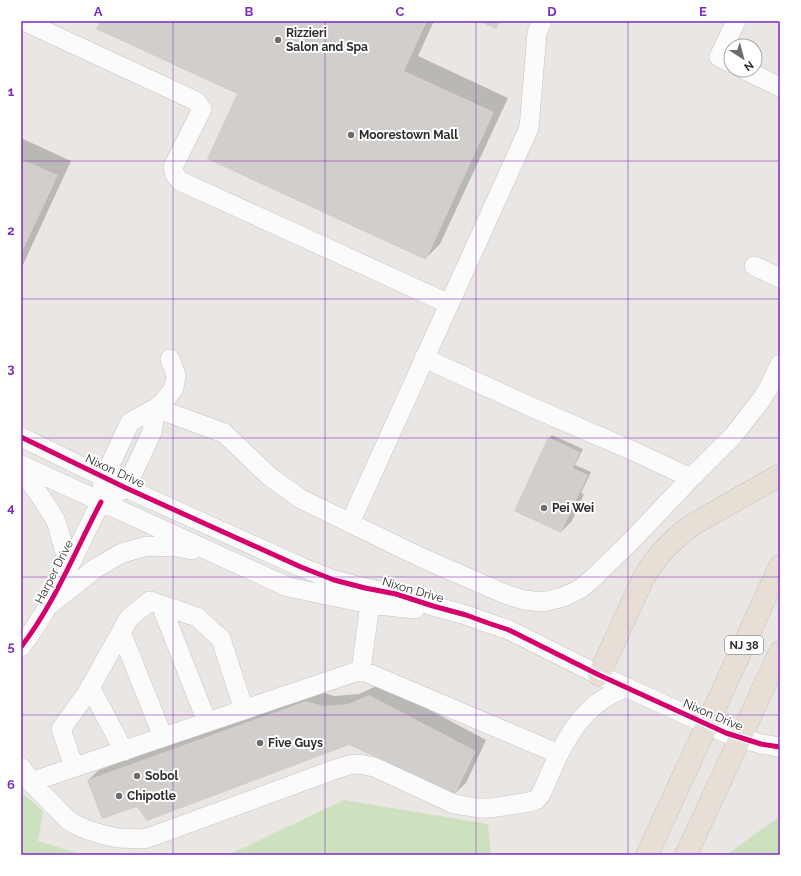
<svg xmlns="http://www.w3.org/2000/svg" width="801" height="876" viewBox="0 0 801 876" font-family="Raleway,sans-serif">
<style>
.green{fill:#cee1bf}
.shadow{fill:#0003}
.building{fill:#d1cecc}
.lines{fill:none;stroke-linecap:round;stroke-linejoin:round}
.minor-casing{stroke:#c6c4c5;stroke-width:20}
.highway-casing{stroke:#c5c4c2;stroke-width:23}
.minor{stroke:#fcfbfb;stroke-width:19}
.highway{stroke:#e7ded6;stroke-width:22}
.cycleway-casing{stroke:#fff;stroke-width:8}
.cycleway{stroke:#d6006c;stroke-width:5}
.grid{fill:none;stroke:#7b2cbf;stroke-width:1;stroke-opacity:0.55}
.poi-dot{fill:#6e6d6c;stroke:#fff;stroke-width:1.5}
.labels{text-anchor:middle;stroke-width:4;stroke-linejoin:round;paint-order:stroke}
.shield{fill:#fff;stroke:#6b6b6b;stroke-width:1}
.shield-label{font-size:11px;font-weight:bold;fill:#2c2c2c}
.poi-label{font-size:12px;font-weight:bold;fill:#2c2c2c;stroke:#fff;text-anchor:start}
.street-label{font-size:12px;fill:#2c2c2c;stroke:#fff}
.neatline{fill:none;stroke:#7b2cbf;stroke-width:1.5}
.grid-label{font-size:13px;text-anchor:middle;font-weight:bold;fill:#7b2cbf}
</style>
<rect width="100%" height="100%" fill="#e9e6e3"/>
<path class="green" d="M21,792L43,811L38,841L83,855H21Z
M344,800L488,824L491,855H228Z
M780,816V855H726Z"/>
<path class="shadow" d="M101,21H434L418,56L508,98L440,244L426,258L238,94Z
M21,138L71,161L21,269Z
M552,435L583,449L575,465L591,472L581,493L584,494L572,521L561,532L549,438Z
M381,684L486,740L466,783L455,793L349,744L137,806L88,780L99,770L318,691L334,696L359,694Z"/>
<path class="building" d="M100,21H427L404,71L494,112L426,260L207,159L237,94L96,29Z
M478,21H500L496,29Z
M21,159L58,175L21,254Z
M548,437L580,452L573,468L588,475L561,533L514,511Z
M369,695L476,751L455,794L349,745L147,821L137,807L102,819L87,780L306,701L323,706L348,704Z"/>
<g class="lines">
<g class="minor-casing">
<path id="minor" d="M31,21L30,24L196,101L202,109L173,167L175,175L180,181L292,232L449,304
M731,63L719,57L736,21
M745,70L780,87
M754,266L780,278
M424,358L529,406L631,450L691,478
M156,408L224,433L269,476L301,499L420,557L505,594L524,600L543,602L563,597L580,589L592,579L632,540L691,478L733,436L761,400L768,389L780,364
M21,437L126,488L301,567L334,580L365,588L396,594L433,606L466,615L488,623L509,630L599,675L726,733L761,744L780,747
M21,465L288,587L370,604L415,609
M21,475L30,482L43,500L56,521L69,566
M102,489L104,478L130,422L156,408L165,400L174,388L176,375L170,359
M115,494L126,488L152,432L156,408
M350,523L529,128L537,33L542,21
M161,605L207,722
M48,606L96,568L122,553L147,546L178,547L192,550
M121,632L163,737
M21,647C55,603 75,551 101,502
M361,670L370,604
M90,687L124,751
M21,767L31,782L68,820L78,826L88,830L104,835L118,838L144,839L156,835L336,769L349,765L359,764L374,767L454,804L478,808H491L529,802L536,800L541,794C555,763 567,729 594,706C603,698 615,693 625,687
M74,767L61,729L87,693L129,618L150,601L197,617L221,639L244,710
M31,782L361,670L559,754"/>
</g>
<g class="highway-casing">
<path id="highway" d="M599,675L643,579C656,556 671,541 692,525L780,475
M647,855L780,566
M686,855L780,652"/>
</g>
<use href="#minor" class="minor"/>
<use href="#highway" class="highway"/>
<g class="cycleway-casing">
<path id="cycleway" d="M21,437L126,488L301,567L334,580L365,588L396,594L433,606L466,615L488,623L509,630L599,675L726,733L761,744L780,747
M21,647C55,603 75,551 101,502"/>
</g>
<use href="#cycleway" class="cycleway"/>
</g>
<path class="grid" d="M173,21V855M325,21V855M476,21V855M628,21V855M21,161H780M21,299H780M21,438H780M21,577H780M21,715H780"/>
<g class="poi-dot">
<circle cx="278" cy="40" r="4"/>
<circle cx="351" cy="135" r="4"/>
<circle cx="544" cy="508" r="4"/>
<circle cx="260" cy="743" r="4"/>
<circle cx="137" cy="776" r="4"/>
<circle cx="119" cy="796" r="4"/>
</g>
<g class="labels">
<rect class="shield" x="725" y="636" width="38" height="18" rx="3"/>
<g class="shield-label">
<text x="744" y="649">NJ 38</text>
</g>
<g class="poi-label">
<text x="286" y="37">Rizzieri<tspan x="286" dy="14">Salon and Spa</tspan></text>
<text x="359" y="139">Moorestown Mall</text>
<text x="552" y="512">Pei Wei</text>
<text x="268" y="747">Five Guys</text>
<text x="145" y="780">Sobol</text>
<text x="127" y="800">Chipotle</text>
</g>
<g class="street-label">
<text transform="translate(115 471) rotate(25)" y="4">Nixon Drive</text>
<text transform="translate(54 572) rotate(-63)" y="4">Harper Drive</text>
<text transform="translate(413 590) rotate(16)" y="4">Nixon Drive</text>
<text transform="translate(713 715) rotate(23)" y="4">Nixon Drive</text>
</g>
</g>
<rect width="801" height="876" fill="none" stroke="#ffffff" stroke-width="44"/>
<g transform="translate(743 58) rotate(144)"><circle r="19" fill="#ffffff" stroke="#ababab"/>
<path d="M0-3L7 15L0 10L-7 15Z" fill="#6e6d6c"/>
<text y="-6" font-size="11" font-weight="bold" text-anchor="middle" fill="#2c2c2c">N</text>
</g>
<rect x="22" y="22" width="757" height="832" class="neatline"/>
<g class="grid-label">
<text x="98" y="16">A</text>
<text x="249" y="16">B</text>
<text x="400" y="16">C</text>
<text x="552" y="16">D</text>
<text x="703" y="16">E</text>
<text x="11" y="96">1</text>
<text x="11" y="235">2</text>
<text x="11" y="373">3</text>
<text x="11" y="512">4</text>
<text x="11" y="651">5</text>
<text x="11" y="789">6</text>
</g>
</svg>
